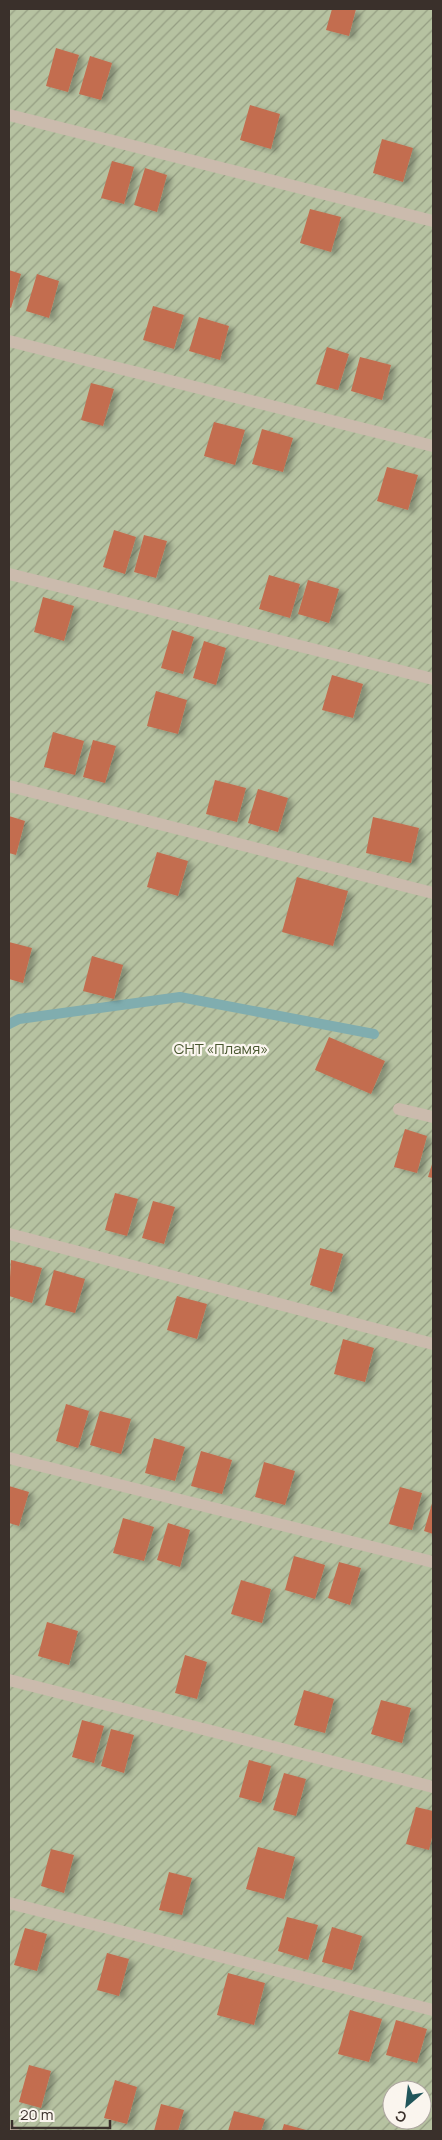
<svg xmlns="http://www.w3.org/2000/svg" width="442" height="2140" viewBox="0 0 442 2140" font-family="Manrope,sans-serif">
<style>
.garden{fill:url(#garden-furrows);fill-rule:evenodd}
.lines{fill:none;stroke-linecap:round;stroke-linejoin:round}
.stream{stroke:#80adaf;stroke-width:10}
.building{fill:#c36d4f;filter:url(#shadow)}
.service{stroke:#cbbbad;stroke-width:12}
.labels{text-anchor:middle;stroke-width:4.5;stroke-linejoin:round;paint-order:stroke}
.park-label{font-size:15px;fill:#48572f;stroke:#faf5ee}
</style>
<defs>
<pattern id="garden-furrows" width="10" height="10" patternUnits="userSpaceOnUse" patternTransform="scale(1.25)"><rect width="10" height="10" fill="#b6c2a1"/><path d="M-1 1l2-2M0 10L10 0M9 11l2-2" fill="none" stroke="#959e83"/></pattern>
<filter id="shadow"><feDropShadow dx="5.5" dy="3" stdDeviation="2.5" flood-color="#0004"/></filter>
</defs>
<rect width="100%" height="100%" fill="#f3ebe1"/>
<path class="garden" d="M9,9H433V2131H9ZM392,2090H422V2120H392Z"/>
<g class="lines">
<path class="stream" d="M9,1024L19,1019L180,997L374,1034"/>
</g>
<path class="building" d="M332,9H356L349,36L326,30Z
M56,48L79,55L68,92L46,86Z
M90,56L112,63L101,100L79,94Z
M250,105L280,114L271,149L240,140Z
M382,139L413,148L403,182L373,173Z
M112,161L134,167L124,204L101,198Z
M145,168L167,175L157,212L134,205Z
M310,209L341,217L331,252L300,243Z
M9,270L21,274L11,308L9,307Z
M37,274L59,281L49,318L26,311Z
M153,306L184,315L174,349L143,340Z
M199,317L229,326L220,360L189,351Z
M327,347L349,354L338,390L316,384Z
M360,357L391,365L382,400L351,391Z
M91,383L114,389L103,426L81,420Z
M214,422L245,430L235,465L204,456Z
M262,429L293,438L283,472L252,464Z
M387,467L418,475L408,510L377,501Z
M114,530L136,537L125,574L103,567Z
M144,535L167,541L156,578L134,572Z
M269,575L300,584L290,618L259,609Z
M308,580L339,589L329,623L298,614Z
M43,597L74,606L64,641L34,632Z
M172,630L194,637L183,674L161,668Z
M204,641L226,648L216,685L193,678Z
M332,675L363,684L353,718L322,710Z
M156,691L187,700L178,734L147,726Z
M53,732L84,741L75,775L44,767Z
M93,740L116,746L105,783L83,777Z
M215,780L246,788L237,822L206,814Z
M258,789L288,798L278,832L248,823Z
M9,816L25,821L16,855L9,853Z
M373,817L419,828L411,863L366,853Z
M157,852L188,861L178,896L147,887Z
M297,877L348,891L333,946L282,932Z
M9,942L32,948L23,983L9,979Z
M92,956L123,965L114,999L83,991Z
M329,1037L385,1061L371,1094L315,1070Z
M405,1129L427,1136L417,1173L394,1167Z
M433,1161V1178L428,1177Z
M115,1193L138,1199L127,1236L105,1230Z
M153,1201L175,1207L164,1244L142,1238Z
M320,1248L343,1254L332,1292L310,1285Z
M11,1260L42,1268L32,1303L9,1296Z
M54,1270L85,1279L75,1313L45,1305Z
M177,1296L207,1304L197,1339L167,1330Z
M343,1339L374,1348L365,1382L334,1374Z
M66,1404L89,1411L78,1448L56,1441Z
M100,1411L131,1419L121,1454L90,1445Z
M154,1438L185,1447L175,1481L145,1473Z
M201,1451L232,1460L222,1494L191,1486Z
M264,1462L295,1471L285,1505L255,1497Z
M9,1486L29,1492L19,1526L9,1523Z
M400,1487L422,1493L412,1530L389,1524Z
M433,1500V1534L424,1531Z
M123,1518L154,1527L144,1561L113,1553Z
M168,1523L190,1530L180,1567L157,1560Z
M294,1556L325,1565L315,1599L285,1590Z
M339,1562L361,1568L350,1605L328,1598Z
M241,1580L271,1589L262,1623L231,1614Z
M47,1622L78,1631L69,1665L38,1656Z
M185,1655L207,1662L197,1699L175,1693Z
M304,1690L334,1699L325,1733L294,1725Z
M381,1700L411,1708L402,1743L371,1734Z
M82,1720L104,1726L94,1763L72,1757Z
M111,1729L134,1735L124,1773L101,1766Z
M249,1760L271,1766L261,1803L239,1797Z
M284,1773L306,1779L296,1816L273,1810Z
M416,1807L433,1811V1833L429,1850L406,1844Z
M258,1847L295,1857L284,1899L246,1889Z
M51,1849L74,1855L64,1893L41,1886Z
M169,1872L192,1878L182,1915L159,1910Z
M287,1917L318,1925L308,1960L278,1951Z
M332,1927L362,1936L352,1970L322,1962Z
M25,1928L47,1934L37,1971L14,1965Z
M107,1953L129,1959L119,1996L97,1990Z
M228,1973L265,1983L254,2025L217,2015Z
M350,2010L382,2019L369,2062L338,2054Z
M396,2020L427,2029L417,2063L386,2055Z
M29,2065L51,2071L41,2108L19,2102Z
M115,2080L137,2087L127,2124L104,2118Z
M161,2104L184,2110L178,2131H154Z
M234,2111L265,2119L261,2131H228Z
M284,2124L310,2131H282Z"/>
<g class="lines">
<path class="service" d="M9,115L433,221
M9,341L433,446
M9,574L433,679
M9,786L433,893
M399,1109L433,1117
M9,1234L433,1344
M9,1458L433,1562
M9,1680L433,1787
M9,1903L433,2010
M9,2130L13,2131"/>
</g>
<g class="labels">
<g class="park-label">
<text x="221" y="1054">СНТ «Пламя»</text>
</g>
</g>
<rect width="442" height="2140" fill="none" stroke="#3a302b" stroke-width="20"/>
<g transform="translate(407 2105) rotate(208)"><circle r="24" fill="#faf5ee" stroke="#ada6a0"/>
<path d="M0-4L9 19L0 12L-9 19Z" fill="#21565b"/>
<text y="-8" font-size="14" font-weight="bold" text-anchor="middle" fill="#3a302b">С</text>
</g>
<path d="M12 2120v8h98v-8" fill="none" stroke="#3a302b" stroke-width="2.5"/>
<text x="20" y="2120" font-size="15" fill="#3a302b" stroke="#faf5ee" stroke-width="4" paint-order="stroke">20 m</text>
</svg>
